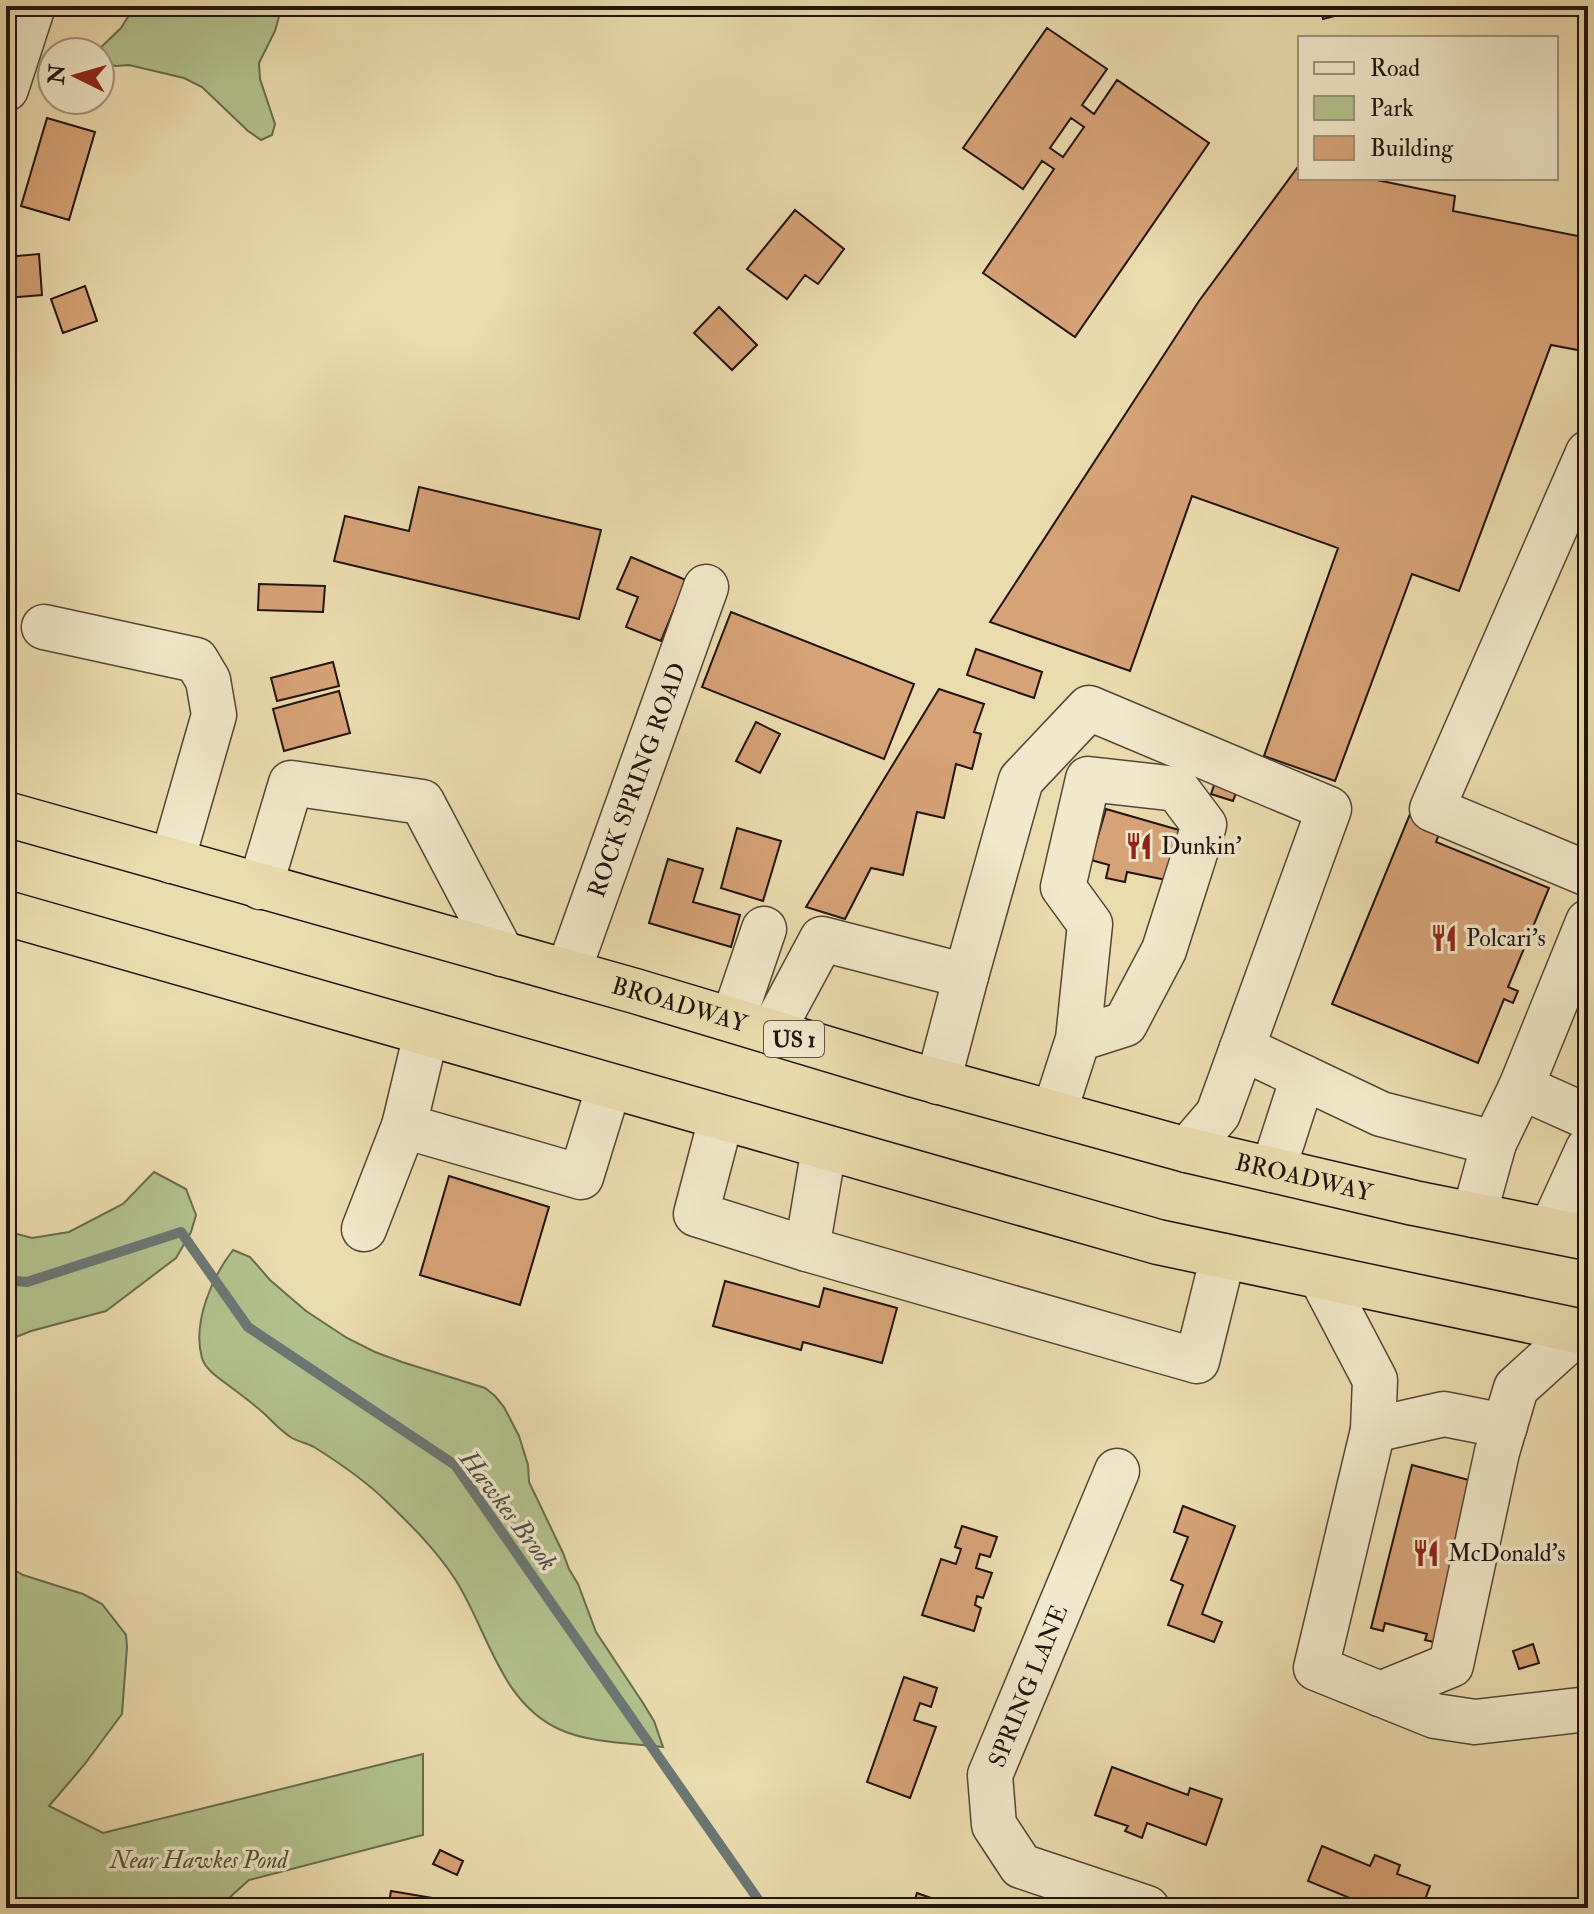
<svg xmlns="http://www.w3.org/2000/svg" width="1594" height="1914" viewBox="0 0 1594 1914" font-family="'IM FELL Double Pica',serif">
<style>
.green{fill:#b3c28e;stroke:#6a6b4e;stroke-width:2}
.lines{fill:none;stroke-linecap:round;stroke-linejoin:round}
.stream{stroke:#6b7773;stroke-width:10}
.building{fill:#d6a277;stroke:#21140f;stroke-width:2;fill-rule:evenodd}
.minor-casing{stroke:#544637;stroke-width:47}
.highway-casing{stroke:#21140f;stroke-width:47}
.minor{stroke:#f2e8cb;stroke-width:44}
.highway{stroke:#ebdcaf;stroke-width:44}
.labels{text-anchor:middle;stroke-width:7;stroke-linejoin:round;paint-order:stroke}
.shield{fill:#f2e8cb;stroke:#605447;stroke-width:2}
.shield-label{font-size:22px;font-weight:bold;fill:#21140f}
.street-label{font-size:24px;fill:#21140f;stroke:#f2e8cb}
.poi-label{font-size:24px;fill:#21140f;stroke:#f2e8cb;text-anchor:start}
.park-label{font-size:24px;font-style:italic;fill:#54513b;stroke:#f2e8cb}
.water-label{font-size:26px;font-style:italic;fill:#4c4e49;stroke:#f2e8cb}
</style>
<rect width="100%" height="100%" fill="#ebdcaf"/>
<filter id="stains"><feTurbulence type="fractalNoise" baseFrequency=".0025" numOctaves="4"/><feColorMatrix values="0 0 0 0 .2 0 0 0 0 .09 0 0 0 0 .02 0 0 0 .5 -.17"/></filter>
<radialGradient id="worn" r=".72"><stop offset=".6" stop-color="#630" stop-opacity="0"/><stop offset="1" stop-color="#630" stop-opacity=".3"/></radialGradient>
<path class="green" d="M141,6H282L275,31L259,63L260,79L275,124L272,135L261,140L248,131L202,87L184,78L129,65L116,66L100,63V52H96L121,28L131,12Z
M154,1172L186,1189L196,1215L191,1232L176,1258L106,1311L31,1331L6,1341V1231L32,1238L69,1232L123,1204Z
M233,1250L250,1257L270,1280L306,1311L347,1338L375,1352L402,1362L485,1388L495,1396L504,1407L519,1436L528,1465L529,1482L563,1553L569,1569L578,1584L596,1632L643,1703L654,1721L663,1747C632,1743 590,1743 561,1730C500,1704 488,1630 455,1579C436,1550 412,1526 387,1502C367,1482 338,1462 314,1447C307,1443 299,1442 292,1438C279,1430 271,1419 260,1410C252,1403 244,1397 236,1391C225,1382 206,1372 202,1358C192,1323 212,1277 233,1250Z
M6,1565L23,1575L83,1594L102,1604L126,1635L127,1647L122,1714L84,1765L49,1806L103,1833L423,1754V1835L249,1880L218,1908H6Z"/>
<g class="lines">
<path class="stream" d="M6,1280L27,1282L181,1232L248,1327L455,1465L764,1908"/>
</g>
<path class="building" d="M1320,6H1345L1346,13L1323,19Z
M1047,28L1107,69L1082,105L1094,114L1117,80L1209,143L1075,337L983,273L1054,169L1042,161L1023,189L963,148ZM1071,118L1084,127L1063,157L1050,148Z
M47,118L95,132L69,220L21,206Z
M1300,164V178H1367L1455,196L1453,211L1588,238V352L1551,345L1459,591L1412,574L1335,781L1264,756L1338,548L1192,496L1130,671L990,622L1199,301Z
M795,210L844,249L818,284L805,275L787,299L747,269Z
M39,254L42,295L6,298V257Z
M85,286L97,321L63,333L51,299Z
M719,307L757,345L732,370L694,333Z
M419,487L601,530L579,619L334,561L345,516L409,531Z
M631,557L686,580L661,641L626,627L638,597L617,589Z
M259,584L325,586L323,612L258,610Z
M731,612L914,684L884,759L702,687Z
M976,649L1042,672L1034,698L967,675Z
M333,662L339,686L277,701L271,678Z
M939,689L984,704L974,732L981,734L972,769L956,764L944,818L917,812L903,875L871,868L845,919L806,907Z
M339,691L350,733L284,751L273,709Z
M756,722L780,734L760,773L736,761Z
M1218,774L1240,782L1233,801L1211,794Z
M1106,809L1186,832L1176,882L1127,872L1125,882L1106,878L1109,865L1091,860Z
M1410,814L1442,827L1436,842L1549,888L1508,987L1518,991L1513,1003L1504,999L1478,1063L1332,1004Z
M737,828L781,841L763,901L721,888Z
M668,859L703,869L693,902L740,915L731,947L649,923Z
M449,1176L549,1207L520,1305L420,1275Z
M725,1281L819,1307L824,1288L897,1308L882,1363L803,1342L801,1350L713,1326Z
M1412,1465L1480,1483L1438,1643L1425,1640L1427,1634L1385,1623L1383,1631L1371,1628Z
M1183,1506L1235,1526L1202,1614L1222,1622L1214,1642L1168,1625L1183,1585L1171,1580L1188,1537L1174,1532Z
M962,1526L997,1537L990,1557L980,1554L976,1568L992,1573L983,1598L977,1596L975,1605L981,1608L974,1631L922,1615L941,1559L956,1564L961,1549L955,1547Z
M1533,1644L1539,1663L1519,1669L1513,1651Z
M904,1677L937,1688L931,1707L920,1703L914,1720L936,1727L910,1798L867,1782Z
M1112,1767L1188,1795L1190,1788L1222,1799L1206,1845L1147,1823L1142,1838L1125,1831L1128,1826L1095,1815Z
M1322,1846L1370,1866L1375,1855L1400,1865L1397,1874L1430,1886L1422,1908H1352L1347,1906L1350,1898L1308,1881Z
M440,1850L463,1861L457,1875L433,1864Z
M391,1891L433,1898L432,1908H388Z
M917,1893L942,1902L941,1908H912Z"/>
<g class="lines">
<g class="minor-casing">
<g id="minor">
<path d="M6,89L33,6"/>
<path d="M1588,453L1432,809L1588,874"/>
<path d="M44,627L196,660L208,680L214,715L172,861"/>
<path d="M260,887L291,783L422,802L502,954"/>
<path id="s1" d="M568,972L706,587"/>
<path d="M733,1020L764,929"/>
<path d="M772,1032L822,939L966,976"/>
<path d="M426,1034L404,1126L581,1177L609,1086"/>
<path d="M1242,1048L1381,1114L1494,1143"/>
<path d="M938,1082L966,976L1021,780L1089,708L1329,809L1218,1114L1187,1150"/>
<path d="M1521,1087L1588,1117"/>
<path d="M1054,1113L1078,1039L1090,924L1063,887L1088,779L1177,789L1204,825L1164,950L1125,1024L1078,1039"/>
<path d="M721,1119L696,1214L807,1249"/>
<path d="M824,1148L807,1249L1197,1361L1223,1256"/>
<path d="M1273,1170L1303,1077"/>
<path d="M1474,1215L1494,1143L1521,1087L1588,922"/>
<path d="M364,1229L404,1126"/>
<path d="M1551,1230L1588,1149"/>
<path d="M1321,1277L1375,1380L1373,1430L1316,1668L1435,1716L1475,1722L1588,1709"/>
<path d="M1373,1430L1444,1414L1505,1426"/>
<path d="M1117,1471L990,1775L994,1825L1021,1866L1147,1908"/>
<path d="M1380,1694L1451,1665L1497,1452L1516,1388L1579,1331"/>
</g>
</g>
<g class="highway-casing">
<g id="highway">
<path id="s2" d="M6,814L635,991L911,1074L1187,1150L1414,1203L1588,1238"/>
<path d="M6,913L1158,1242L1588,1333"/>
</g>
</g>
<use href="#minor" class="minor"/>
<use href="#highway" class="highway"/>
</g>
<defs>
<g id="restaurant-bare" transform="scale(2.16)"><path d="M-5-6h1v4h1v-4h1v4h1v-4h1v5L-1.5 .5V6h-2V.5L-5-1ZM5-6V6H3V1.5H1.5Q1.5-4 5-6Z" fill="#8f2418" stroke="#f2e8cb" stroke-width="2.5" paint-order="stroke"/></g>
</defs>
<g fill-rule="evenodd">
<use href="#restaurant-bare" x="1139" y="846"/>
<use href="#restaurant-bare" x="1444" y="938"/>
<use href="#restaurant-bare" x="1426" y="1553"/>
</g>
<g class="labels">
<rect class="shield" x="764" y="1021" width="60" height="36" rx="6"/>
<g class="shield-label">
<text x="794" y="1047">US 1</text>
</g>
<g class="street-label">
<text dy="8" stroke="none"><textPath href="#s1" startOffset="204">ROCK SPRING ROAD</textPath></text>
<text dy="8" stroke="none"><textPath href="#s2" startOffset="700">BROADWAY</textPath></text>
<text dy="8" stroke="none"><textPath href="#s2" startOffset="1348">BROADWAY</textPath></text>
<text transform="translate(1028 1686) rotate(-68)" y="8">SPRING LANE</text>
</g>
<g class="poi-label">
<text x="1161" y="854">Dunkin'</text>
<text x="1466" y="946">Polcari's</text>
<text x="1448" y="1561">McDonald's</text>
</g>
<g class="park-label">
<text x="199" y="1868">Near Hawkes Pond</text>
</g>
<g class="water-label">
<text transform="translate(509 1510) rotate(53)" y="9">Hawkes Brook</text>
</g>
</g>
<rect width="1594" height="1914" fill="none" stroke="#ebdcaf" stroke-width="32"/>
<rect x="8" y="8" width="1578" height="1898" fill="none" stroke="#21140f" stroke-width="4"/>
<rect x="16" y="16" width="1562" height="1882" fill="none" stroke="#21140f" stroke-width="2"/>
<rect x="1298" y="36" width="260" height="144" fill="#f2e8cb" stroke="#9e9380" stroke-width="2"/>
<rect x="1314" y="62" width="40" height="12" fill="#f2e8cb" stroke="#9e9380" stroke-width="2"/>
<text x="1370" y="76" font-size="24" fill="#21140f">Road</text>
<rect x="1314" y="96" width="40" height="24" fill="#b3c28e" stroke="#9e9380" stroke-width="2"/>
<text x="1370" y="116" font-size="24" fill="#21140f">Park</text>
<rect x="1314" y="136" width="40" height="24" fill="#d6a277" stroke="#9e9380" stroke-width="2"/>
<text x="1370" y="156" font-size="24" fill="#21140f">Building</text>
<g transform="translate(76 76) rotate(275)"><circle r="38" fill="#f2e8cb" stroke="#9e9380" stroke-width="2"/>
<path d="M0-6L14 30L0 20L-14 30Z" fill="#8f2418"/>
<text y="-12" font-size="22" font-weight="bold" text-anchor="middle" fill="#21140f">N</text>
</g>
<rect width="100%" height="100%" filter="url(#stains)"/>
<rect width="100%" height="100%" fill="url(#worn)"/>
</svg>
